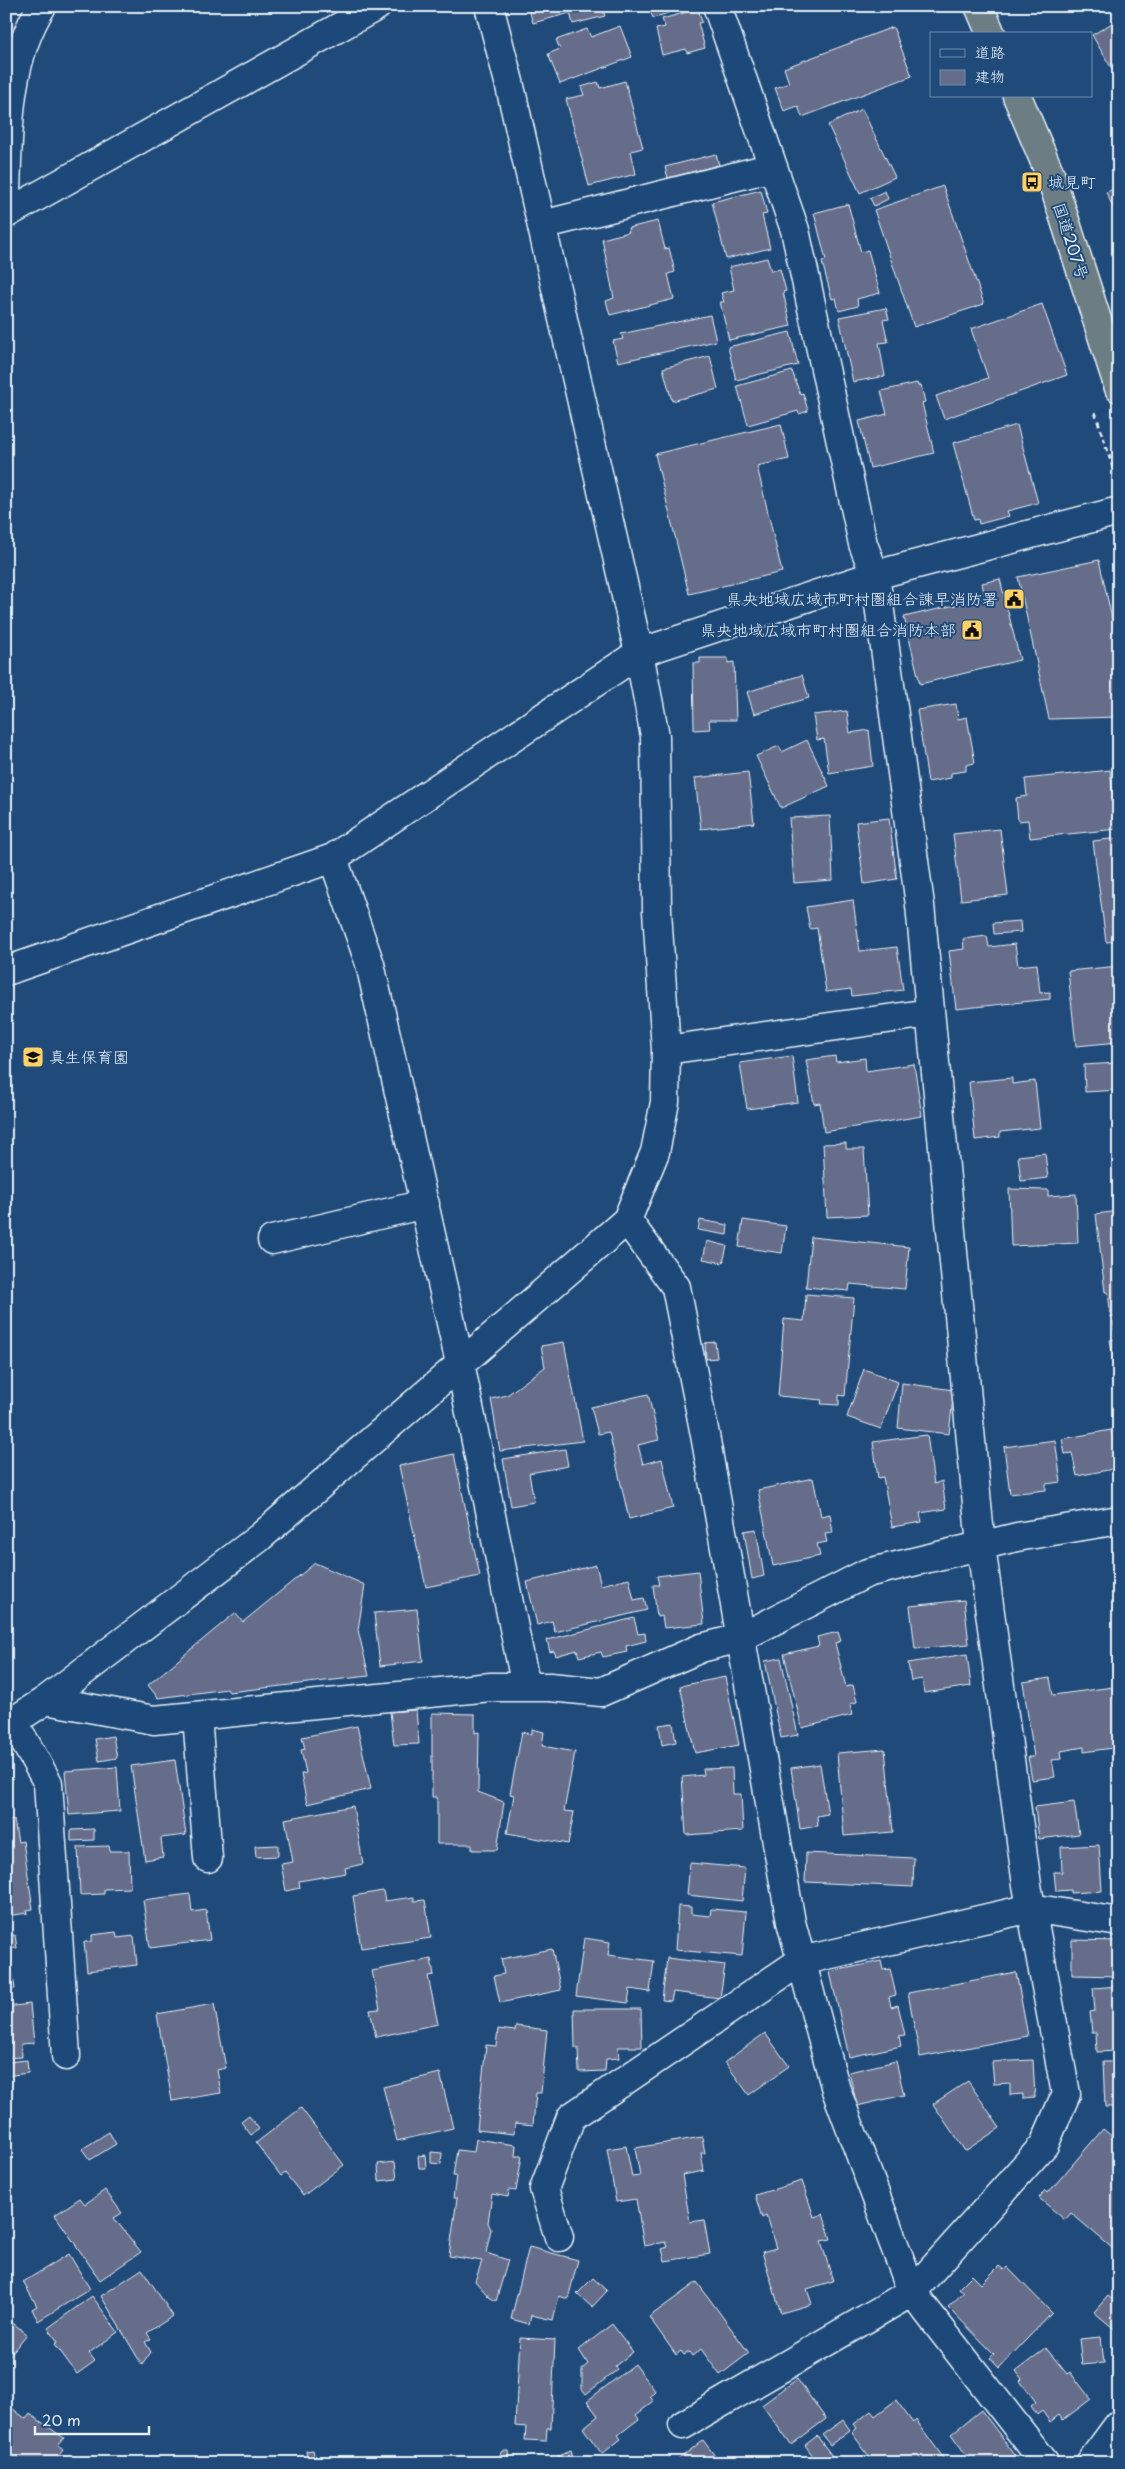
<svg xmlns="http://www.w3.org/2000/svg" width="1125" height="2469" viewBox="0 0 1125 2469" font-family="'Playpen Sans','Klee One',sans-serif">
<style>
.building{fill:#666d8a;stroke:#e8f1f8}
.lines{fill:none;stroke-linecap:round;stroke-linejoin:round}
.minor-casing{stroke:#e8f1f8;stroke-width:31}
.highway-casing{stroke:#e8f1f8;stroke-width:31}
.path{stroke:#e8f1f8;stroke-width:3;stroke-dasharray:5 4;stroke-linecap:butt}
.minor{stroke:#1f4a7a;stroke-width:28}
.highway{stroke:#6c7e84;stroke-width:28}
.labels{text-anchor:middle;stroke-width:4;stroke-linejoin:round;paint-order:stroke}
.poi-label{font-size:16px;fill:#e8f1f8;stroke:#1f4a7a;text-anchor:start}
.street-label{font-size:16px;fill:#e8f1f8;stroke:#1f4a7a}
</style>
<rect width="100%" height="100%" fill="#1f4a7a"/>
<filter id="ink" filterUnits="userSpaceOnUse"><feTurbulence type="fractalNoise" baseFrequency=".02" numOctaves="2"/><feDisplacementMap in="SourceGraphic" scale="10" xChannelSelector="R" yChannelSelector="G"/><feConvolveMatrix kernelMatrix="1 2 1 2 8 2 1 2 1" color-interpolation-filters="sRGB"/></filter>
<g filter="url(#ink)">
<path class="building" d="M528,6H602L605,16L573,24L570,13L533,23Z
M648,6H672L674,11L653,18Z
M698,9L702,22L698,23L705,48L687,53L686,49L662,55L656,29L665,27L662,19Z
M1119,19V81L1092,35Z
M620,26L632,57L560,84L548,54L560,49L556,40L587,29L591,37Z
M893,27L912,76L802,117L798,106L784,111L775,88L789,83L784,68Z
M625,81L643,148L631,151L636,174L589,186L566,99L584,95L581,87L598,82L600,88Z
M862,109L895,177L860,193L828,125Z
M716,154L719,165L668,178L665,167Z
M943,186L984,304L914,327L874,210Z
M1119,187V220L1106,192Z
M761,190L767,214L762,215L770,248L726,259L712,202Z
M885,191L888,199L874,206L870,198Z
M848,204L861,252L868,250L880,293L857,299L858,306L839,311L836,298L832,299L822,262L826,260L814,213Z
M658,221L665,249L669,248L675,272L668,274L674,299L610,315L606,301L614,298L602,239L629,232L628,228Z
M767,258L771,271L780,269L786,291L783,292L791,326L729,340L720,302H724L721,293L734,290L729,267Z
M1042,304L1067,375L944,419L936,396L988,378L971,329Z
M886,308L889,319L883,320L888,342L879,343L885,376L853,382L839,317Z
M710,315L716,341L618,362L613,341L623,339L621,334Z
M790,332L798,365L736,380L728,347Z
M710,356L718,389L672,401L663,368Z
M792,371L800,394L803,393L808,411L799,414L798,411L748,425L737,386Z
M917,383L918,386L921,385L925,402L922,403L934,453L870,468L859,421L887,414L881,391Z
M781,424L789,459L757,466L782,572L689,594L655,454Z
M1017,425L1038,503L1007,511L1009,516L979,524L978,519L974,520L953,443Z
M1099,560L1119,650V717L1049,719L1018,577Z
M1000,579L1020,660L920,684L904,617L985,598L982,583Z
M700,658H728V663L734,662L736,720H709L710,729L694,730L693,663H700Z
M802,675L809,698L754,714L747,692Z
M956,704L958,719L967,717L975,763L966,765V771L951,773V778L928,782L917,710Z
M847,711L850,733L869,730L873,766L829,773L824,739L817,740L813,715Z
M807,740L829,786L781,808L756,756L779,746L782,752Z
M1110,770L1117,829L1030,838L1028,820L1018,821L1016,798L1027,796L1025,779Z
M748,772L754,823L701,829L695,778Z
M830,816L833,880L794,883L789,818Z
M889,818L897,879L864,884L856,822Z
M1000,829L1008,895L961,900L953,834Z
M1119,838V941L1106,942L1093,841Z
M853,900L860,951L897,947L903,990L852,996L851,989L826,992L817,928L810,929L806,907Z
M1020,921L1021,932L994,934L993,923Z
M987,936L989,947L1015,944L1018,966L1037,964L1040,993L1050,992V999L956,1009L949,951L964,949L963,939Z
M1119,966V1042L1076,1046L1068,971Z
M792,1056L798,1102L747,1109L740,1063Z
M835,1056L836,1062L865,1058L866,1071L914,1064L922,1116L824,1132L820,1103L814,1104L806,1060Z
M1119,1063V1090L1085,1092L1084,1065Z
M1012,1078V1084L1035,1081L1040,1128L1000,1132V1137L975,1140L969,1082Z
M846,1143V1149H864L868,1215L827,1217L823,1144Z
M1045,1153L1048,1178L1021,1181L1018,1156Z
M1009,1189L1048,1190V1196L1076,1194L1078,1243L1011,1246Z
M1119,1211V1316L1111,1317L1108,1292H1105L1096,1214Z
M700,1220L728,1225L727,1235L698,1230Z
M743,1220L786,1226L782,1253L739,1247Z
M811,1237L909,1247L905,1289L850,1284L849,1291L806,1287Z
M707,1241L727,1246L723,1263L703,1259Z
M806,1294L854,1298L845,1396L839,1395V1405L821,1404L822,1400L778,1396L784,1319L804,1321Z
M1119,1321V1392L1110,1340L1116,1339L1113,1322Z
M564,1342L583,1441L500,1451L491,1399L507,1395L545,1367L541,1346Z
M715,1342L717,1358L706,1359L705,1343Z
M864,1369L898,1382L881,1429L847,1417Z
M902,1383L954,1390L949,1434L898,1428Z
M648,1394L659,1440L638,1445L643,1464L662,1459L673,1508L629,1519L609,1432L598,1434L591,1407Z
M1116,1396H1119V1415Z
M1111,1430L1118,1468L1077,1476L1072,1453L1065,1454L1062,1439Z
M927,1435L934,1484L942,1481L946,1509L920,1513L922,1522L892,1527L883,1477L878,1478L873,1442Z
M1055,1440L1061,1482L1046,1484V1490L1010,1494L1004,1447Z
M565,1449L568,1466L529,1473L534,1502L511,1506L503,1459Z
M454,1454L480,1576L426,1587L399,1466Z
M813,1478L821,1516L830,1514L833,1533L825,1534L827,1542L817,1544L820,1556L773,1566L758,1490Z
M756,1529L764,1576L752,1579L744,1531Z
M315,1563L365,1585L358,1630L369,1676L229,1692L227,1689L158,1698L148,1685L235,1613L243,1622Z
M596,1565L601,1585L629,1578L634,1600L644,1598L647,1610L555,1632L552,1621L537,1625L527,1582Z
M698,1571L704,1624L664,1628L662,1616L657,1617L653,1585H659L657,1576Z
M964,1600L969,1644L915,1649L910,1606Z
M1119,1605V1633L1113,1607Z
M417,1609L423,1661L380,1666L374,1613Z
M634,1618L638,1634L645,1633L646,1641L626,1646L627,1652L603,1657L601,1652L579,1657L577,1650L556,1656L554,1651L550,1652L547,1640Z
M838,1632L841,1641L835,1643L846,1687L853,1685L857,1702L850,1704L852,1715L802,1728L784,1654L819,1646L817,1637Z
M967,1654L971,1686L924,1693L922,1679L911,1681L908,1663Z
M781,1658L798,1735L781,1738L765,1661Z
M725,1677L739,1745L695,1753L680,1686Z
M1050,1678L1053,1695L1113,1687L1119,1724V1747L1084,1752V1747L1061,1751L1062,1759L1052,1760L1055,1777L1032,1780L1028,1757H1034L1023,1682Z
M416,1710L419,1744L394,1745L390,1712Z
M432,1713L475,1714V1733L479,1732L478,1792L504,1802L497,1850H472V1844H437V1797H432Z
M673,1723L676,1742L662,1745L659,1725Z
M357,1726L371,1789L307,1804L301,1774L306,1773L301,1750L305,1749L302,1737Z
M532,1729L544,1732L542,1746L575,1752L564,1811L574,1812L568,1844L507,1833L514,1795L510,1794L522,1732L532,1734Z
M113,1736L117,1758L99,1761L95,1739Z
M885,1749L893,1832L844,1836L837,1753Z
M175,1760L186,1835L161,1838L163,1857L145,1860L131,1766Z
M820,1764L828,1814L817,1816L818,1826L800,1829L791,1768Z
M117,1767L120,1811L69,1815L65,1771Z
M732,1768L733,1794H741L743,1831L686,1835L682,1777L704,1775L703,1769Z
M1074,1802L1079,1834L1039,1839L1035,1807Z
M353,1806L363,1864L345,1868L346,1873L299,1881L300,1888L286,1891L281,1864L293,1862L285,1819Z
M14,1820L18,1842L23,1841L33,1909L27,1910L28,1913L6,1916V1821Z
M94,1829V1840L71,1841V1830Z
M278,1845V1856L256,1857L255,1846Z
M1099,1845L1102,1891L1071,1893V1890L1056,1891L1054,1872H1062L1061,1847Z
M109,1846L110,1851H129L130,1888L104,1889V1894L80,1895L78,1847Z
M806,1853L914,1858L913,1887L805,1882Z
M690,1863L745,1868L742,1901L687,1895Z
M383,1891L385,1901L414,1897V1901L425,1900L431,1938L361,1948L353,1896Z
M190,1894L192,1912L206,1910L210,1940L150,1948L143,1900Z
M678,1906L691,1907V1914L710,1916L711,1909L746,1912L742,1956L675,1950Z
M116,1932L117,1938L134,1936L137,1965L87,1971L84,1942L92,1941V1935Z
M15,1935L17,1948L9,1949L15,1989L6,1990V1936Z
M584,1938L610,1942L608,1955L654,1961L650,1992L630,1989L628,2003L576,1996Z
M1072,1940L1119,1941V1976L1072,1975Z
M552,1949L561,1990L500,2003L494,1976L504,1974L501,1959Z
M667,1958L725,1965L720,1998L673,1992L671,2001L662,2000Z
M431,1959L434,1975L428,1976L438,2024L376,2037L370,2010L380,2009L372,1971Z
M881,1961L883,1970L890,1969L896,1995L889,1997L891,2007L898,2005L905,2035L899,2036L901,2046L849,2057L830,1972Z
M1016,1972L1028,2036L920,2057L908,1993Z
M1119,1986V2051L1097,2052L1096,2033H1092L1090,2012L1095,2011L1093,1988Z
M30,2004L34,2043L21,2044L22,2057L6,2058V2007Z
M214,2004L226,2068L217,2070L221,2093L172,2101L157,2014Z
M574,2009H641L642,2047H618L619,2058L606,2059L605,2071L579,2072L578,2048H575Z
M516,2026L547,2030L541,2093H536L533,2125L515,2123L514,2134L477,2130L486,2045L496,2046L498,2029L515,2031Z
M765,2033L789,2066L749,2095L725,2062Z
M27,2060L28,2073L6,2076V2062Z
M1033,2060L1035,2097L1023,2098V2094L1010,2095V2083L994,2084L992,2062Z
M896,2061L904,2095L857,2106L849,2072Z
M1103,2062H1119V2107H1105Z
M440,2073L453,2128L397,2141L383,2087Z
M968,2081L1000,2128L965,2151L933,2104Z
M301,2108L344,2165L303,2196L285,2173L281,2176L256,2143Z
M249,2116L259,2129L251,2135L241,2122Z
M1103,2129L1119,2142V2254L1071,2213L1065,2220L1039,2198L1045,2190L1048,2193Z
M109,2132L116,2144L90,2160L82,2149Z
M702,2137L705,2153H701L704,2171L682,2175L690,2222L704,2220L710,2254L665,2261L662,2249L668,2247L666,2242L644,2246L636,2199L616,2202L607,2149L626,2146L632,2177L640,2176L635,2148Z
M476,2139L516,2145L515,2156H522L516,2191L509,2190L508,2197L492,2194L488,2223L491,2229L486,2253L508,2260L496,2301L489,2297L475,2281L482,2261L449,2256L457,2198H453L456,2176H453L457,2150L474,2152Z
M431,2152L442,2153L441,2164L431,2163Z
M425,2155L426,2168H419L418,2156Z
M395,2162L397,2179L379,2181L378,2164Z
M802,2181L814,2217L823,2214L831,2239L821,2241L833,2281L807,2289L812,2304L781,2313L762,2252L776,2248L766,2216L762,2218L755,2195Z
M105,2190L122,2213L114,2218L141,2252L100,2280L55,2215L80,2198L85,2204Z
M529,2247L578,2260L568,2299L559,2296L553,2320L531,2315L529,2324L511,2319Z
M69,2254L90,2289L38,2321L32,2309L37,2306L23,2282Z
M999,2266L1004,2270L1007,2267L1052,2313L999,2368L990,2358L994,2354L948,2307L964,2292L959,2288L972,2275L981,2284Z
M142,2269L173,2316L147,2333L151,2339L145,2342L151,2352L142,2365L101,2296Z
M593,2278L607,2291L592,2307L577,2294Z
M697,2282L749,2353L720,2375L701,2349L692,2356L689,2352L684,2355L681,2351L676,2355L649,2317Z
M92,2296L118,2332L89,2353L95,2361L77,2374L55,2344L58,2342L48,2328Z
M1108,2296L1119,2305V2333L1094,2312Z
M6,2318L27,2334L6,2360Z
M612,2324L633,2352L615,2366L617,2370L586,2394L582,2389V2369L588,2364L579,2350Z
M1101,2337L1104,2363L1082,2365L1079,2339Z
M520,2338L555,2340L551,2428H547L546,2441L525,2440L526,2427L515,2426Z
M1046,2348L1067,2374L1070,2372L1091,2399L1063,2420L1059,2415L1050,2422L1042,2411L1037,2415L1031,2406L1036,2402L1020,2381L1022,2379L1016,2371Z
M635,2364L656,2392L650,2397L654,2401L636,2415L639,2419L618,2435L621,2439L602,2454L583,2428L598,2416L587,2401Z
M797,2379L826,2419L791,2445L762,2405Z
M896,2400L913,2423L916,2420L947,2463H874L852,2433L857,2428L854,2424L871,2411L875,2416Z
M8,2405L26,2419L30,2414L64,2438L58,2445L64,2450L54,2463H12L6,2458Z
M981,2410L1021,2463H972L951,2434Z
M843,2420L850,2430L830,2445L822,2435Z
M817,2436L832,2456L823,2463H818L805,2445Z
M703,2440L720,2463H674Z
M313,2450L315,2460L307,2461L306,2451Z
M571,2450L575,2463H561L558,2455Z
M502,2451H508L509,2463H495Z"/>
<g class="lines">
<g class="minor-casing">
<path id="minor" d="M6,194C8,131 7,61 42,6
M6,214L377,6
M542,225L773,167
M333,858L370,964L460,1363L526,1687
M6,971L333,858L639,653L875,575L1119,511
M666,1050L930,1013
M627,1220L676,1287L705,1435L791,1922L836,2090L912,2292L1045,2463
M272,1240L425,1204
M46,1700L154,1720L491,1687H550L601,1692L701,1648L740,1638L867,1573L1017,1537L1119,1520
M197,1716L208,1858
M13,1721L48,1783L66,2056
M6,1726L46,1700L259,1538L627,1220L655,1152L665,1102L666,1050L657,911L655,736L639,653L509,82L489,6
M559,2237L544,2189L571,2117L801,1961L1031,1908L1119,1922
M683,2425L912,2292L1044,2145L1066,2094L1027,1885L981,1546L920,905L875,575L863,544L795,230L717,6
M1090,2463L1119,2424"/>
</g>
<g class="highway-casing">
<path id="highway" d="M979,6L991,34
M1017,96L1050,174L1119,388"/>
</g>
<path class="path" d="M1095,412L1116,477"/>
<use href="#minor" class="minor"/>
<use href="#highway" class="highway"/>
</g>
</g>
<defs>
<g id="bus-square" transform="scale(1.125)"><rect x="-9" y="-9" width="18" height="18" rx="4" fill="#ffd166" stroke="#1f4a7a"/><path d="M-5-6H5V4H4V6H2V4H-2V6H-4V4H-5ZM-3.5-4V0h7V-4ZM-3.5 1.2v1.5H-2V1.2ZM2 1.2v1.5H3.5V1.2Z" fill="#111"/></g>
<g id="civic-square" transform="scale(1.125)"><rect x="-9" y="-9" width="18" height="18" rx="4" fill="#ffd166" stroke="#1f4a7a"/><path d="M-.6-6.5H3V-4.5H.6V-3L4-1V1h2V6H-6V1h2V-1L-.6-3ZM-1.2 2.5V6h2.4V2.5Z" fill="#111"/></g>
<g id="school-square" transform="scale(1.125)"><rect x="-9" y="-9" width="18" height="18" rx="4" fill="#ffd166" stroke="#1f4a7a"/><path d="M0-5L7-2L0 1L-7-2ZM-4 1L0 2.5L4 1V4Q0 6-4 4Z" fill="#111"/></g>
</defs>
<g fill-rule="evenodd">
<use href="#bus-square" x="1032" y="182"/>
<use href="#civic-square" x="1014" y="599"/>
<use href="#civic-square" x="972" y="630"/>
<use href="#school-square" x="33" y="1057"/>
</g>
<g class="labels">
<g class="poi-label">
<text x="1048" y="188">城見町</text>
<text x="998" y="605" text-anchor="end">県央地域広域市町村圏組合諌早消防署</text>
<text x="956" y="636" text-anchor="end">県央地域広域市町村圏組合消防本部</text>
<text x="49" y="1063">真生保育園</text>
</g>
<g class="street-label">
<text transform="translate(1071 241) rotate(72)" y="6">国道207号</text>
</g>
</g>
<rect width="1125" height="2469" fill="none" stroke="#1f4a7a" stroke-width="25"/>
<rect x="12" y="12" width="1100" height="2444" fill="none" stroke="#e8f1f8" stroke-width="2" filter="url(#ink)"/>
<rect x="930" y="32" width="162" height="65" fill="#1f4a7a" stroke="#6f8dac"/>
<rect x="940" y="49" width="25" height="8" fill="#1f4a7a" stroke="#6f8dac"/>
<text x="975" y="58" font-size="15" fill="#e8f1f8">道路</text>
<rect x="940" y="70" width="25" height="15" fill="#666d8a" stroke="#6f8dac"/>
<text x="975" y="82" font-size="15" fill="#e8f1f8">建物</text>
<path d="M35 2426v8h114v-8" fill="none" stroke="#e8f1f8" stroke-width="2.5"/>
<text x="42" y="2426" font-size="15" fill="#e8f1f8" stroke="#1f4a7a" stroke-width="4" paint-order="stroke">20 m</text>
</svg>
